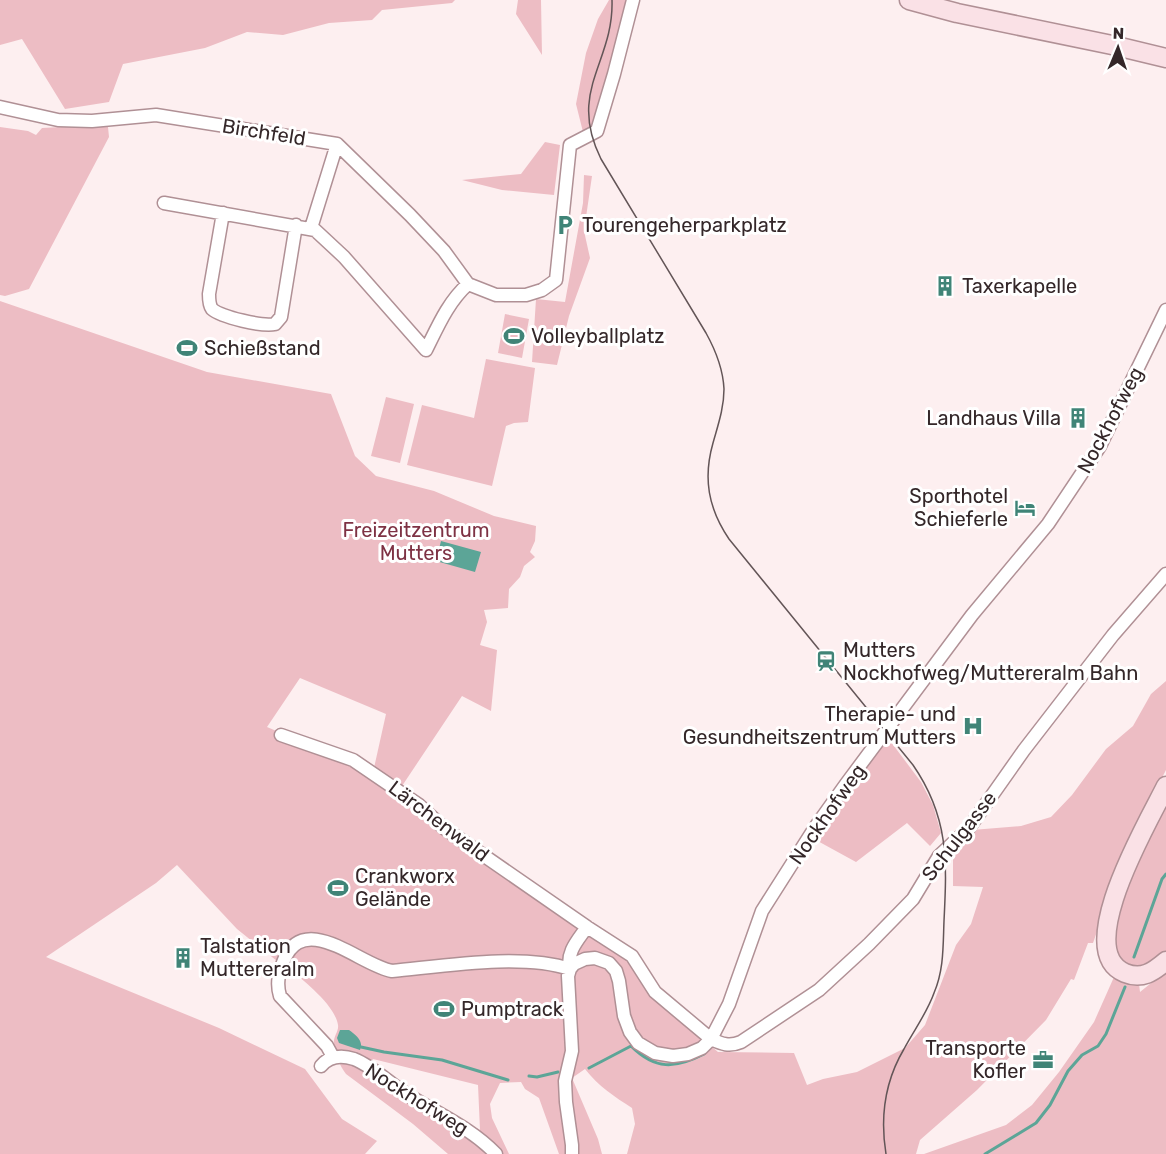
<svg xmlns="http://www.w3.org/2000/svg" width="1166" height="1154" viewBox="0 0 1166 1154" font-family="Rubik,sans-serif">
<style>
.green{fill:#edbdc4;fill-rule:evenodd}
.water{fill:#5ca597}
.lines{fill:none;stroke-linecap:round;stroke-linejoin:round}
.stream{stroke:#5ca597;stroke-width:3}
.street-casing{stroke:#b09095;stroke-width:15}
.secondary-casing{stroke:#b09095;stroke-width:21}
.street{stroke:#fff;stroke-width:12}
.secondary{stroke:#fae1e6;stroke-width:18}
.tram{stroke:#635557;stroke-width:1.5}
.labels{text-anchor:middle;stroke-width:6;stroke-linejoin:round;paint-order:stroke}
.street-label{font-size:20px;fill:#342729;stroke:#fff}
.poi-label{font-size:20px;fill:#342729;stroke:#fff;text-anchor:start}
.park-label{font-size:20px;fill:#7e3244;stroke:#fff}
</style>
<rect width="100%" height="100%" fill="#fdeff0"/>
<path class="green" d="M0,0H455L452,3L382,10L372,20L329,23L283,35L247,32L205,48L123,64L109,102L65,109L22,39L0,45Z
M518,0H541L542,55L516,14Z
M609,0H625L627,6L596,122L583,132L576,104L586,53L598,19Z
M100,125L108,127L109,137L29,289L5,296L0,295V127L28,131L36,135L42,128Z
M545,142L560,145L554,195L502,190L462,180L521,174Z
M584,175L592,176L584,231L590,258L569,316L557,365L532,362L536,299L565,302L583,203Z
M0,301L207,372L331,394L355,456L376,476L434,491L494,516L536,526L535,541L530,552L535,557L524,566L520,577L509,589L508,608L484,610L487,622L480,645L497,650L491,711L462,696L402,786L374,768L386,714L300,678L267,727L352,763L577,922L626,960L650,994L718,1052L794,1053L807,1085L823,1079L857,1072L905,1048L925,1025L956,945L971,924L983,887L953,886V848L972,830L1021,826L1051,817L1072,795L1106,749L1133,726L1151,694L1166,681V770L1125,849L1104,899L1100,923L1093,943H1088L1074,980L1071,979L1046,1020L977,1090L920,1140L916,1154H627L635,1124L632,1108C615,1097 598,1086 585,1069L572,1078L598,1139L602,1154H559L539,1098L525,1089L521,1082L500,1083L490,1104L492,1118L509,1154H448L413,1124L346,1074C340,1066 334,1053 334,1043C333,1037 339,1031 338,1025C335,1005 303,980 288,968L286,975L277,961L237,929L177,865L156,883L46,957L219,1028L305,1069L342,1119L377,1141L365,1154H0ZM373,1059L478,1085L480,1130L406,1088L371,1062Z
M505,314L529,319L522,358L498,353Z
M486,359L535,368L528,422L514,423L506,426L492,486L407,465L422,405L474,418Z
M386,397L414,404L400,463L371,456Z
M888,738L921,782L933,805L941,833L930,846L907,823L856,862L814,839Z
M1166,806V952L1143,965L1125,966C1122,962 1118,959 1116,955C1104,922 1150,837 1166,806Z
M1166,971V1154H924L1006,1125L1032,1105L1059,1072L1094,1022L1114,977L1123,983L1139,984L1140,992Z"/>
<path class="water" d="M441,541L481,552L475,572L436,561Z
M340,1030H349C356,1035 364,1041 360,1050L339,1043L337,1038Z"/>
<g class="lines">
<path class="stream" d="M1134,957L1162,879L1166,874
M361,1047L384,1052L442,1060L508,1080
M589,1068L631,1046C655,1070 675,1069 704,1054
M529,1076L537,1077L558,1072
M985,1154L1036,1123L1050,1105L1068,1071L1082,1055L1098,1046L1106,1034L1125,987"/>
<g class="street-casing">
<path id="street" d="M0,107L58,120L92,121L156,115L337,144L410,215L444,251L468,284L496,295H526L542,290L556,280L570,145L597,131L614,74L633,0
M164,203L315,230L344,257L426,350C438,326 448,302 468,284
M223,213L209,294C209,299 209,305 212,309C221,317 263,327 275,324L281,317L296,225
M311,228L337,144
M281,735L353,760L419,805L444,828L587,927L632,956L655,992L711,1039C722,1044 729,1047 741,1042L819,990L869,944L913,899L939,856L969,828L1024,750L1113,635L1166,574
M570,969C566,952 578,940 587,927
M333,1057L327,1046L280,996C276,983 279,972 284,960C305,910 361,966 392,971C444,966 521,953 570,969
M321,1066C329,1056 342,1055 354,1059C374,1067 390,1084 408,1095C438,1114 471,1128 496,1154
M572,1154V1145L566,1102L565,1081L572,1051L568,976L570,969L574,964L585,959L595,958L609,963L616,971L619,981L624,1016L630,1032L638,1043L655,1053L673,1056L688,1054L702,1048L711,1039L729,1004L762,911L816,826L846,784L972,615L1048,524L1100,446L1166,310"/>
</g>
<g class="secondary-casing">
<path id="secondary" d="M909,0L957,13L1112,45L1166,58
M1166,786C1150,819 1071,951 1125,973C1142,980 1153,972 1166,961"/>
</g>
<use href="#street" class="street"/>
<use href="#secondary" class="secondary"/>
<path class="tram" d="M612,0C614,63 567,90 601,159L706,333C716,351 723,368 724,389C724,408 718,425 713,443C703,478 708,508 729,539L913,765C949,817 947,861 944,921C943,946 944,970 934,993C927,1013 914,1030 904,1049C885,1081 880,1117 886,1154"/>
</g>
<defs>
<g id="parking-bare" transform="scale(1.62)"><path d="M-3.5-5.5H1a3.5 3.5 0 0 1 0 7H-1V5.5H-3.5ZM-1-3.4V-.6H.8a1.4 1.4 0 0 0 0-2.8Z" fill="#408477" stroke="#fff" stroke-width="2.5" paint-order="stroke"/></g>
<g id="building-bare" transform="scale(1.62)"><path d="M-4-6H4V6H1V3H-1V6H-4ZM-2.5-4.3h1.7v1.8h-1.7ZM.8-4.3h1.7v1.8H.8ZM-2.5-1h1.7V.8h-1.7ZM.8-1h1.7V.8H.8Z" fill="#408477" stroke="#fff" stroke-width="2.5" paint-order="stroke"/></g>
<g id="stadium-bare" transform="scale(1.62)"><path d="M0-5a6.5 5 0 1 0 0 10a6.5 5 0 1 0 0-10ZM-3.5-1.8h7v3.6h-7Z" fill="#408477" stroke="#fff" stroke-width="2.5" paint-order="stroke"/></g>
<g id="hotel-bare" transform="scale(1.62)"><path d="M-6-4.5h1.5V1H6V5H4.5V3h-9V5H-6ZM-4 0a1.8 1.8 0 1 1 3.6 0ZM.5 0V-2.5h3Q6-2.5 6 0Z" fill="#408477" stroke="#fff" stroke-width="2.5" paint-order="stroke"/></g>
<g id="station-bare" transform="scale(1.62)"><path d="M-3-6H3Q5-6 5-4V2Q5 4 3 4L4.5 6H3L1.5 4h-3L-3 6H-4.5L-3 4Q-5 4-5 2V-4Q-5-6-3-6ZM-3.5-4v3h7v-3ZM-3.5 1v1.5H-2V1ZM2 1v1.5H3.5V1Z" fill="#408477" stroke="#fff" stroke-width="2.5" paint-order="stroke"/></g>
<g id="hospital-bare" transform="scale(1.62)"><path d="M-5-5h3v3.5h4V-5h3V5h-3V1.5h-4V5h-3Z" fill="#408477" stroke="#fff" stroke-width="2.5" paint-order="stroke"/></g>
<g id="office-bare" transform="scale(1.62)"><path d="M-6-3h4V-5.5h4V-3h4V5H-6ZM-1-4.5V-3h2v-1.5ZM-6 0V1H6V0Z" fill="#408477" stroke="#fff" stroke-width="2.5" paint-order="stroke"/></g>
</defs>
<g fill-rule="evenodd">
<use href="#parking-bare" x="565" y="225"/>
<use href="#building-bare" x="945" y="286"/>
<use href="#stadium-bare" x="514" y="336"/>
<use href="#stadium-bare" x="187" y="348"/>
<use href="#building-bare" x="1078" y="418"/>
<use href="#hotel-bare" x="1025" y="508"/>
<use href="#station-bare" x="826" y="661"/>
<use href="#hospital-bare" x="973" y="726"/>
<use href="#stadium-bare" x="338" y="888"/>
<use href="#building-bare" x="183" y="958"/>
<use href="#stadium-bare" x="444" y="1009"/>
<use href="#office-bare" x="1043" y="1060"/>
</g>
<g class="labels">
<g class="street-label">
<text transform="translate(264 132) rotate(9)" y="7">Birchfeld</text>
<text transform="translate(1110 420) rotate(-62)" y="7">Nockhofweg</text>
<text transform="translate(827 814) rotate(-55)" y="7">Nockhofweg</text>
<text transform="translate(439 821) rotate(37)" y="7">Lärchenwald</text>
<text transform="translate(959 836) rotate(-52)" y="7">Schulgasse</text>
<text transform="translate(417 1099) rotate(32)" y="7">Nockhofweg</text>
</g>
<g class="poi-label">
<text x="582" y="232">Tourengeherparkplatz</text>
<text x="962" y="293">Taxerkapelle</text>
<text x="531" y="343">Volleyballplatz</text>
<text x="204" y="355">Schießstand</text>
<text x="1061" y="425" text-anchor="end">Landhaus Villa</text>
<text x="1008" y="503" text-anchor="end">Sporthotel<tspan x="1008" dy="23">Schieferle</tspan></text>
<text x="843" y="657">Mutters<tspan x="843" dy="23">Nockhofweg/Muttereralm Bahn</tspan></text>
<text x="956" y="721" text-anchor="end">Therapie- und<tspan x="956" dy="23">Gesundheitszentrum Mutters</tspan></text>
<text x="355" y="883">Crankworx<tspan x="355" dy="23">Gelände</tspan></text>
<text x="200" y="953">Talstation<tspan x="200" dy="23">Muttereralm</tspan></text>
<text x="461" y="1016">Pumptrack</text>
<text x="1026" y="1055" text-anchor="end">Transporte<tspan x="1026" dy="23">Kofler</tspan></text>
</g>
<g class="park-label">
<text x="416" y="537">Freizeitzentrum<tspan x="416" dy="23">Mutters</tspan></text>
</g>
</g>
<g transform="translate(1118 48) rotate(2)" stroke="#ffffff" stroke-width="4.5" paint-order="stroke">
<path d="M0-4.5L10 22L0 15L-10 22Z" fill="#342729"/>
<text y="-9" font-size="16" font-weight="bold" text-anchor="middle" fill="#342729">N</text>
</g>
</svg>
